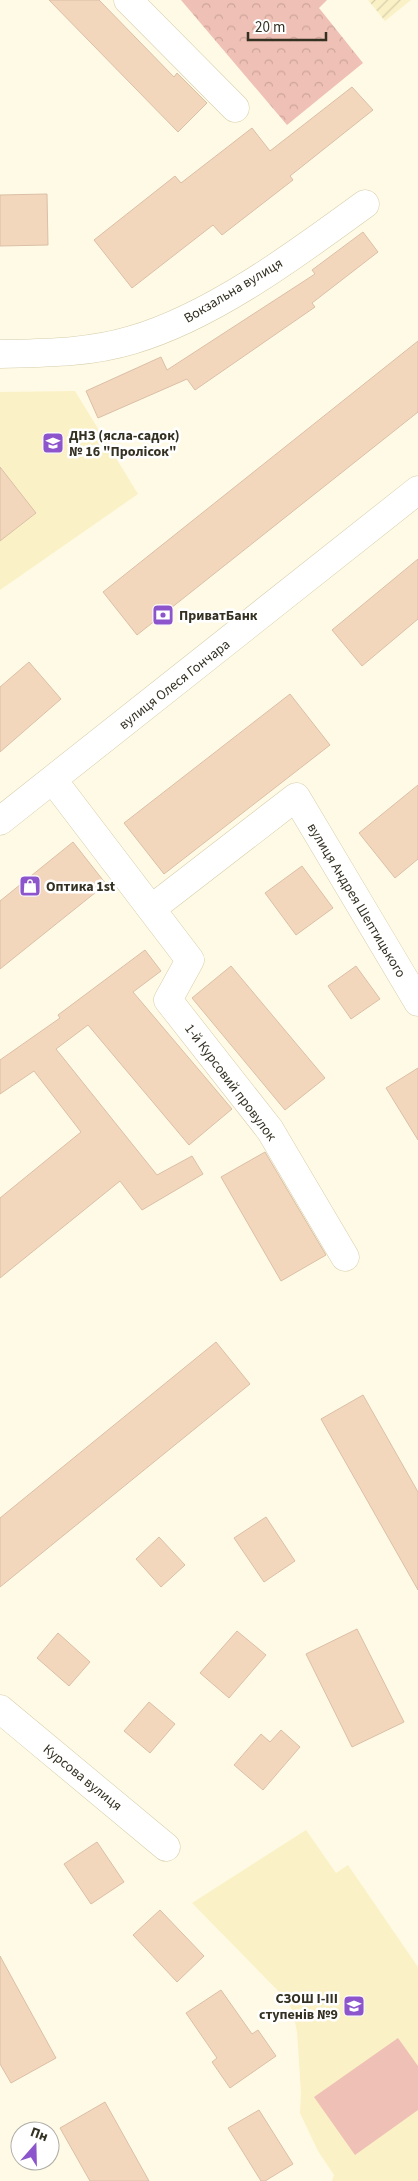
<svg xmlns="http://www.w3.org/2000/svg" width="418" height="2181" viewBox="0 0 418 2181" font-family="'Source Sans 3',sans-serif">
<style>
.built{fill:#fbf1c6}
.industrial{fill:url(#industrial-furrows)}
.park{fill:url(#park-crowns)}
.pitch{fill:#efc0b5}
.building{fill:#f3d7bd;stroke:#dbbfa6}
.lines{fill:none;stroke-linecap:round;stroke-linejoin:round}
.minor-casing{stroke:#d6ceab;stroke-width:29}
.minor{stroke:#fff;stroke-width:28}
.labels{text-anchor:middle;stroke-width:5;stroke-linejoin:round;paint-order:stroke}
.street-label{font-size:14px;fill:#343123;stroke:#fff}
.poi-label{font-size:14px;font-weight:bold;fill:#343123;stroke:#fff;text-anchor:start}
</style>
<defs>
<pattern id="industrial-furrows" width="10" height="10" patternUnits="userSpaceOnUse" patternTransform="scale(1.25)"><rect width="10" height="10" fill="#fbf1c6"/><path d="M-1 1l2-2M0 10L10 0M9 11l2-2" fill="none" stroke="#d8cfaa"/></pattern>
<pattern id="park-crowns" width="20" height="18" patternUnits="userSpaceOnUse" patternTransform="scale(1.25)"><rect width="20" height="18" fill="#efc0b5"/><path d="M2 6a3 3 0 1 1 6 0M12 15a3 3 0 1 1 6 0" fill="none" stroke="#cea59b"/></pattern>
</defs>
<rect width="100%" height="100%" fill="#fffae5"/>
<path class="built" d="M75,391L138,494L0,590V392Z
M306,1830L336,1873L348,1865L418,1967V2181H332L334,2175L318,2151L300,2113L301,2093L297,2032L293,2012L287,2000L192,1903Z"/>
<path class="industrial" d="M368,0H411L385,21Z"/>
<path class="park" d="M181,0H327L319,8L363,63L287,125Z"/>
<path class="pitch" d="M398,2038L418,2066V2110L355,2155L314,2097Z"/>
<path class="building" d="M49,0H99L174,77L177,73L207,103L178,132Z
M352,87L373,110L290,176L293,180L222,235L213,225L132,288L94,240L175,176L181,183L252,128L270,151Z
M47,194L48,245L0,246V195Z
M363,232L378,252L312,303L315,307L195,390L187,379L98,418L86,391L161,357L167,370L315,274L312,270Z
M418,341V412L137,635L103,592Z
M0,467L36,513L0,541Z
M418,559V619L362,666L332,630Z
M29,662L61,699L0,752V687Z
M290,694L330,745L164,874L124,823Z
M418,785V859L395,878L359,833Z
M73,842L106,884L0,969V901Z
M302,866L333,908L296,935L265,893Z
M145,950L161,971L133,992L232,1109L189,1145L88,1025L56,1049L157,1175L192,1156L203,1174L142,1210L120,1181L0,1278V1198L81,1132L34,1071L0,1094V1060L60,1018L58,1015Z
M231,966L325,1078L285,1110L192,998Z
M356,966L380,999L351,1019L328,986Z
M418,1068V1140L386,1088Z
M265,1152L326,1255L281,1281L221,1177Z
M216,1342L250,1384L0,1587V1518Z
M363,1395L418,1492V1590L321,1419Z
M266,1517L295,1561L264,1582L234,1538Z
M159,1537L185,1565L161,1587L136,1559Z
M357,1629L404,1722L352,1747L306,1654Z
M237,1631L266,1655L229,1698L200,1673Z
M58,1633L90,1662L69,1686L37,1658Z
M149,1702L175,1724L150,1753L124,1731Z
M281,1730L300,1747L263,1790L234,1765L261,1734L270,1742Z
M97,1842L124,1882L91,1904L64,1864Z
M160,1910L204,1956L177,1982L133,1935Z
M0,1956L56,2058L11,2083L0,2064Z
M221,1990L252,2034L258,2030L276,2056L230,2088L212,2062L217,2058L186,2013Z
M105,2102L149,2181H90L60,2128Z
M259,2110L293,2164L265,2181H261L228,2128Z"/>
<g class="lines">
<g class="minor-casing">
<path id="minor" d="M128,0L235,108
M0,354C45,353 89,353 132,340C212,317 298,253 365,204
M53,780L190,960L168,1000L270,1130L345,1257
M0,821L418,490
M151,909L296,797L418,1002
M0,1709L166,1847"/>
</g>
<use href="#minor" class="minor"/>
</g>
<defs>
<g id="school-square" transform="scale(1.125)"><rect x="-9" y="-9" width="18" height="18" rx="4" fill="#8d55cc" stroke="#fff"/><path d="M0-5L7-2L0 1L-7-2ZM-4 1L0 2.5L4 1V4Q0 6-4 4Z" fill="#fff"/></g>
<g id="bank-square" transform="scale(1.125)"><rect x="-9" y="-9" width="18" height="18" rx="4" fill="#8d55cc" stroke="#fff"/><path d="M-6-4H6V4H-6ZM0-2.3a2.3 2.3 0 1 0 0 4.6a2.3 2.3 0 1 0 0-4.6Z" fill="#fff"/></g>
<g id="shop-square" transform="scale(1.125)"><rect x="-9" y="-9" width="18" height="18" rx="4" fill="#8d55cc" stroke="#fff"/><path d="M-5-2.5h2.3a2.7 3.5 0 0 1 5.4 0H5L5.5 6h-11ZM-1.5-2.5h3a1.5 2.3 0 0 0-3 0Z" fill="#fff"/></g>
</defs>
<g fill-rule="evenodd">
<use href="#school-square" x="53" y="443"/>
<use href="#bank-square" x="163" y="615"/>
<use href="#shop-square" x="30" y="886"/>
<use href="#school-square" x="354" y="2006"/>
</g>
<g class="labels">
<g class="street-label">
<text transform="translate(233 290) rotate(-31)" y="5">Вокзальна вулиця</text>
<text transform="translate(174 684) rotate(-38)" y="5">вулиця Олеся Гончара</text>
<text transform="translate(357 900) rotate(59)" y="5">вулиця Андрея Шептицького</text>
<text transform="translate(231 1082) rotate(53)" y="5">1-й Курсовий провулок</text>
<text transform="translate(83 1777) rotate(39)" y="5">Курсова вулиця</text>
</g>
<g class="poi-label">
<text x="69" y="440">ДНЗ (ясла-садок)<tspan x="69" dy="16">№ 16 "Пролісок"</tspan></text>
<text x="179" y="620">ПриватБанк</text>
<text x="46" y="891">Оптика 1st</text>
<text x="338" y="2003" text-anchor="end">СЗОШ І-ІІІ<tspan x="338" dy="16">ступенів №9</tspan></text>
</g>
</g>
<g transform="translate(35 2146) rotate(20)"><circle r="24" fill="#ffffff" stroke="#aeada7"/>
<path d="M0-4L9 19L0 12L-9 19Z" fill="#8d55cc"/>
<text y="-8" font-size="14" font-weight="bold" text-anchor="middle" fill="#343123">Пн</text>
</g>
<path d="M248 32v8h78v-8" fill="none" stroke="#343123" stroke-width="2.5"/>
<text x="255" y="32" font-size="15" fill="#343123" stroke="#ffffff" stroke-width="4" paint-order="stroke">20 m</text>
</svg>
